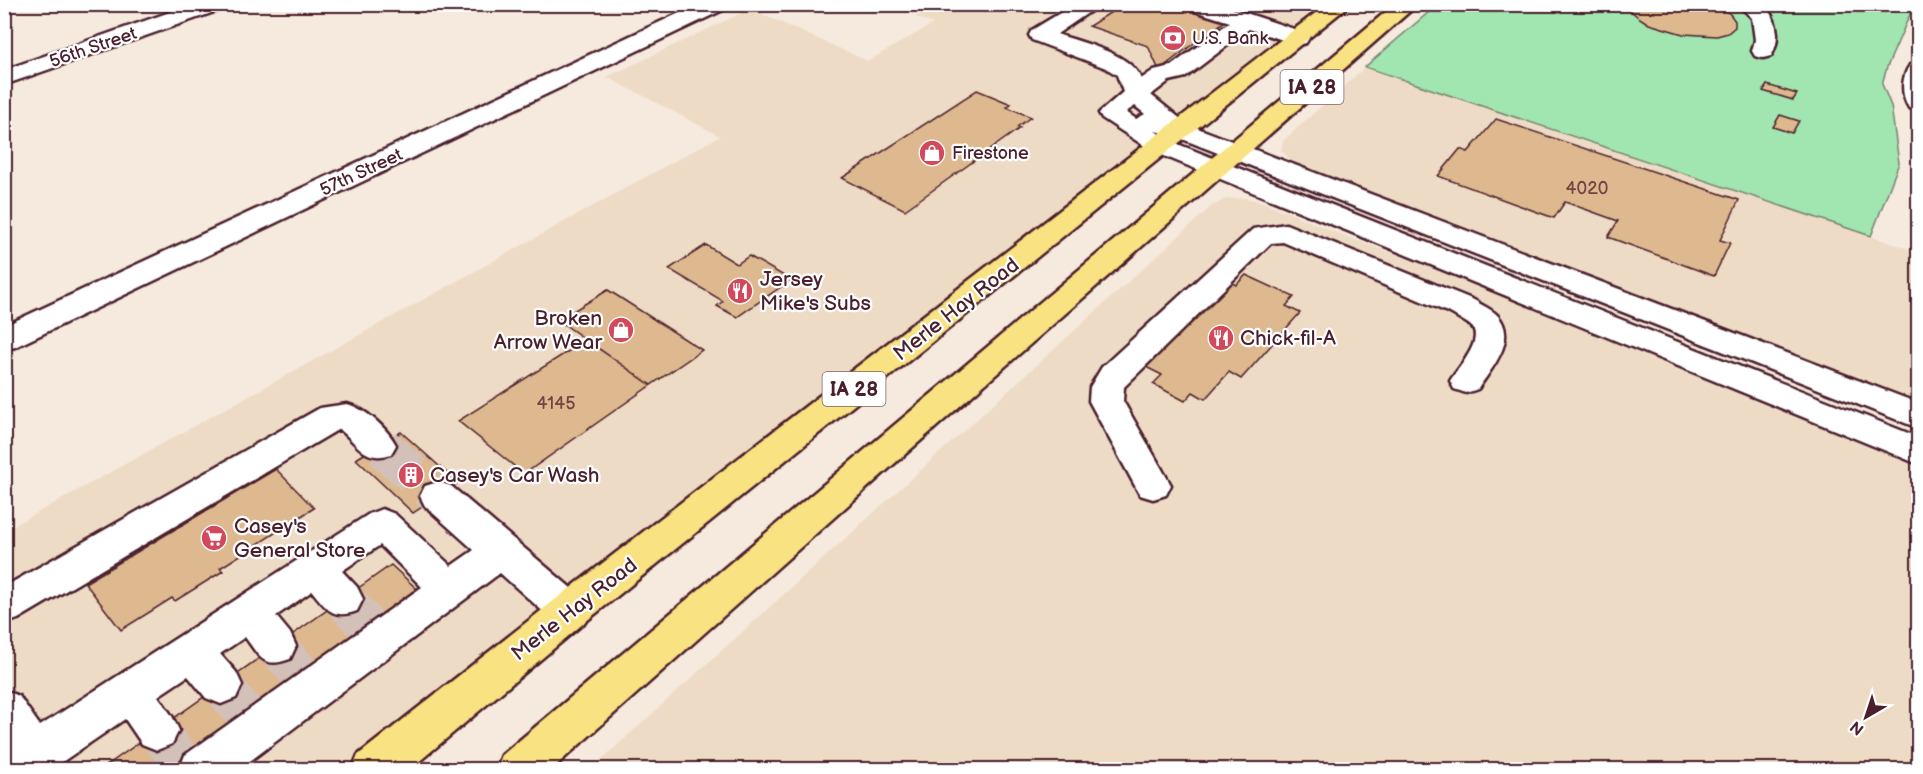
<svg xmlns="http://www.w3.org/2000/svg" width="1923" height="774" viewBox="0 0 1923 774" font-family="'Balsamiq Sans',sans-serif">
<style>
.built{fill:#eedbc6}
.green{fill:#a1e5b1;stroke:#76826e;stroke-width:1.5}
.building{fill:#deb98f;stroke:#4a1f2b;stroke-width:1.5}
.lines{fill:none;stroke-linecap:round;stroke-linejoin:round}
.minor-tunnel-far1{stroke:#d3c1b9;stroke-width:31;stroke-dasharray:31 16;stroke-linecap:butt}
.minor-tunnel{stroke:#d3c1b9;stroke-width:40;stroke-dasharray:40 20;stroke-linecap:butt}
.minor-casing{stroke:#4a1f2b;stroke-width:5}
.major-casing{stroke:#4a1f2b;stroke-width:5}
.minor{fill:#fff;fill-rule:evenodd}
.major{fill:#f8e281;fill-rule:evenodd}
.labels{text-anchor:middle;stroke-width:4.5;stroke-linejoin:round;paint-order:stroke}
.far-poi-label{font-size:18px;fill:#4a1f2b;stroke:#fff;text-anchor:start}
.far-street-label{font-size:18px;fill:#4a1f2b;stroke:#fff}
.number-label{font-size:18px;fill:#6f4644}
.shield{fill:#fff;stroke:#80626b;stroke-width:1.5}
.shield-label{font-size:20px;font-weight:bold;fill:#4a1f2b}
.poi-label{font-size:21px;fill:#4a1f2b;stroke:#fff;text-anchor:start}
.street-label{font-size:21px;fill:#4a1f2b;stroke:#fff}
</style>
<rect width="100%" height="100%" fill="#f5eadd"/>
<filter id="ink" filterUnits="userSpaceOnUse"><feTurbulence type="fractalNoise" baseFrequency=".0167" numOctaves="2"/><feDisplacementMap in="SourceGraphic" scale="12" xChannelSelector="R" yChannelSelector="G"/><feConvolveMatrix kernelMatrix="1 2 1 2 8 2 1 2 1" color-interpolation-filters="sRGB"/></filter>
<g filter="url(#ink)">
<path class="built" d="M939,5H1341L377,769H5L4,531L720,136L607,77L750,9L868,61L933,24L916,17Z
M1365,67L1918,252V410L1291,161L1281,150L1283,141Z
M1245,198L1263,202L1345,236L1431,267L1918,467V769L590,770L1212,206L1226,199Z"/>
<path class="green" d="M1437,5H1914L1887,67L1882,84L1891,106L1899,163L1871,236L1365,67Z"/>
<path class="building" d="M1124,4H1175L1225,21L1210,32L1224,37L1215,43L1201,38L1159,70L1148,46L1089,26Z
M1629,4H1715L1730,14L1735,21V27L1728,33L1717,36L1683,34L1649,24L1638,17L1630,10Z
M1767,85L1797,94L1793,100L1763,91Z
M977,90L1011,104L1007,107L1031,117L1017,127L1020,128L905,210L842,178Z
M1780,115L1799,121L1792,133L1773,127Z
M1496,119L1739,200L1720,240L1730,243L1714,276L1608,237L1618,221L1565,202L1554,218L1438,176L1460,149L1468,152Z
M706,245L737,264L749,256L791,280L737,317L717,306L723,301L669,269Z
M1246,275L1294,297L1286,306L1300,313L1241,379L1229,372L1205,399L1193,392L1185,401L1153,384L1162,375L1140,364L1225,279L1236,285Z
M608,290L702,350L651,385L558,320Z
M586,340L651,385L524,474L458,421Z
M401,432L458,483L413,513L356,459Z
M276,469L314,508L220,568L223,571L175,601L172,598L121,630L85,583Z
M391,565L417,589L167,770H108L106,766Z"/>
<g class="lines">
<path class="minor-tunnel-far1" d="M379,445L385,450"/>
<path class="minor-tunnel" d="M383,448L438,496
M343,599L367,625
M276,646L300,673
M221,685L245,713
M157,730L180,760"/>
<g class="minor-casing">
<path id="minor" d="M193,4H225L223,9L4,85V70Z
M699,4H727L725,9L15,347L4,350V326Z
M1075,4H1101L1057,34C1082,43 1131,53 1141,79L1154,70L1171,66L1230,22L1188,9L1186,4H1219L1306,33L1309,38L1306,43L1298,45L1249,29L1186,77L1169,81L1151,95L1187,124L1918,403V428L1172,135L1155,131L1170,141L1918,437V464L1152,151L1102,118L1099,113L1123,92L1117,75L1106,68L1032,40L1029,35L1032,30ZM1135,106L1145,114L1136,119L1126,112Z
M1738,4H1762C1777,16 1782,39 1771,56L1763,58L1755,56L1752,51L1755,40L1752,18Z
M1918,63V110L1909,108C1901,95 1901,78 1910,65Z
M1286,224L1474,300C1481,305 1492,309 1498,316C1518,340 1491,369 1478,389L1466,393L1454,389L1450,381C1457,369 1482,343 1473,328C1469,323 1458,318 1452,314L1283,242L1271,243L1124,387L1123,401L1171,485L1166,495L1153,499L1140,495L1089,401L1090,387L1102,367L1253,229Z
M347,404C366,409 387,428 396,445L391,454C364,463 358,443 339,429L18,619L4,624V587L320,408Z
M438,482L451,486L584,599L590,611L584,623L570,628L556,623L500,573L238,770H179L185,755L422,587L380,545L342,571L357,587L363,599L357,611C332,620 327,609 312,591L276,616L290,633L296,646L290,659C263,669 260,657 245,637L220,654L236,672L242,685L236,698L221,704L206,698L188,676L158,696L172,716L179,730L172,744L157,750L142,744L125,719L62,762L65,770H17L4,749V690L19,696L40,726L369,514L382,509L395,514L451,566L474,550L425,506L420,496L425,486Z"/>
</g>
<g class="major-casing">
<path id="major" d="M1327,4H1351L584,623L409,770H352L358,755L556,599Z
M1395,4H1418L894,464L551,770H496L502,755Z"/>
</g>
<use href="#minor" class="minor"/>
<use href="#major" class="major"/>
</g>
</g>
<defs>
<g id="bank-disc" transform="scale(1.35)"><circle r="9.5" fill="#d1495b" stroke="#fff"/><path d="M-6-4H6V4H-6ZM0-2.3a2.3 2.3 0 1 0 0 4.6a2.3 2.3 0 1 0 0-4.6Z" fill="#fff"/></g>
<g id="shop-disc" transform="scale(1.35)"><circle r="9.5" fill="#d1495b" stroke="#fff"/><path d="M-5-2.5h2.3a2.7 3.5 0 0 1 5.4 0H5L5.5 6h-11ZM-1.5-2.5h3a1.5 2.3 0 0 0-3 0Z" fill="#fff"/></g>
<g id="restaurant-disc" transform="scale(1.35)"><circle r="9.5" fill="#d1495b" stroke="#fff"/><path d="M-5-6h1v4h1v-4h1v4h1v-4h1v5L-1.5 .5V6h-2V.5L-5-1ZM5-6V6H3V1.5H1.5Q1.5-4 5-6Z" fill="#fff"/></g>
<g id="building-disc" transform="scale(1.35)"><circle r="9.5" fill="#d1495b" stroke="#fff"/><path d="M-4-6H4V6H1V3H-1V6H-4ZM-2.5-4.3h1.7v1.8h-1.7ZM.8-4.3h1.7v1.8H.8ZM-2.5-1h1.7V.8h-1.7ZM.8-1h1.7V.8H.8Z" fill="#fff"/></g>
<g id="supermarket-disc" transform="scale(1.35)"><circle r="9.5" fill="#d1495b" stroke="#fff"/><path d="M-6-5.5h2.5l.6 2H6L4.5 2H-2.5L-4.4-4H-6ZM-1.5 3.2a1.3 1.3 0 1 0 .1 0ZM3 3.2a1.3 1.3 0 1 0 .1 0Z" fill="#fff"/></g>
</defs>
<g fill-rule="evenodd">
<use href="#bank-disc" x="1173" y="38"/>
<use href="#shop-disc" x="932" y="153"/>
<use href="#restaurant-disc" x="740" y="291"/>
<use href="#shop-disc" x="621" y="330"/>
<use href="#restaurant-disc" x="1221" y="338"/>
<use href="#building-disc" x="411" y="475"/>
<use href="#supermarket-disc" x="214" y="538"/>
</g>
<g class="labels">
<g class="far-poi-label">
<text x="1192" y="44">U.S. Bank</text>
<text x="952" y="159">Firestone</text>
</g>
<g class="far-street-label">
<text transform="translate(93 47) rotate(-19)" y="6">56th Street</text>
<text transform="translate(361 172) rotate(-25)" y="6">57th Street</text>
</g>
<g class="number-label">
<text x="1587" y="194">4020</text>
<text x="556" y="409">4145</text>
</g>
<g class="shield">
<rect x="1280.5" y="70" width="63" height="34" rx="4.5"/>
<rect x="822.5" y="372" width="63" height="34" rx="4.5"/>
</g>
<g class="shield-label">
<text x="1312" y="94">IA 28</text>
<text x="854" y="396">IA 28</text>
</g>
<g class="poi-label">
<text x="760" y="286">Jersey<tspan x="760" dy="24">Mike's Subs</tspan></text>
<text x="602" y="325" text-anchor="end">Broken<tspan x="602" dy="24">Arrow Wear</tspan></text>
<text x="1240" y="345">Chick-fil-A</text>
<text x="430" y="482">Casey's Car Wash</text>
<text x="234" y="533">Casey's<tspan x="234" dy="24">General Store</tspan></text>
</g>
<g class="street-label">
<text transform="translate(956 309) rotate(-38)" y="7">Merle Hay Road</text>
<text transform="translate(574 609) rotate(-38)" y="7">Merle Hay Road</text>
</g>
</g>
<rect width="1923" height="774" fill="none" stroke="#fff" stroke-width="24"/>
<rect x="12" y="12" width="1899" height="750" fill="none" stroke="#4a1f2b" stroke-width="2" filter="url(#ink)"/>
<g transform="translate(1866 717) rotate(219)" stroke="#ffffff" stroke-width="4.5" paint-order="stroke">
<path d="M0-4.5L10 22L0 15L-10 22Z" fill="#4a1f2b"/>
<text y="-9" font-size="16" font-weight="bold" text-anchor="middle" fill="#4a1f2b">N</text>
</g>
</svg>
